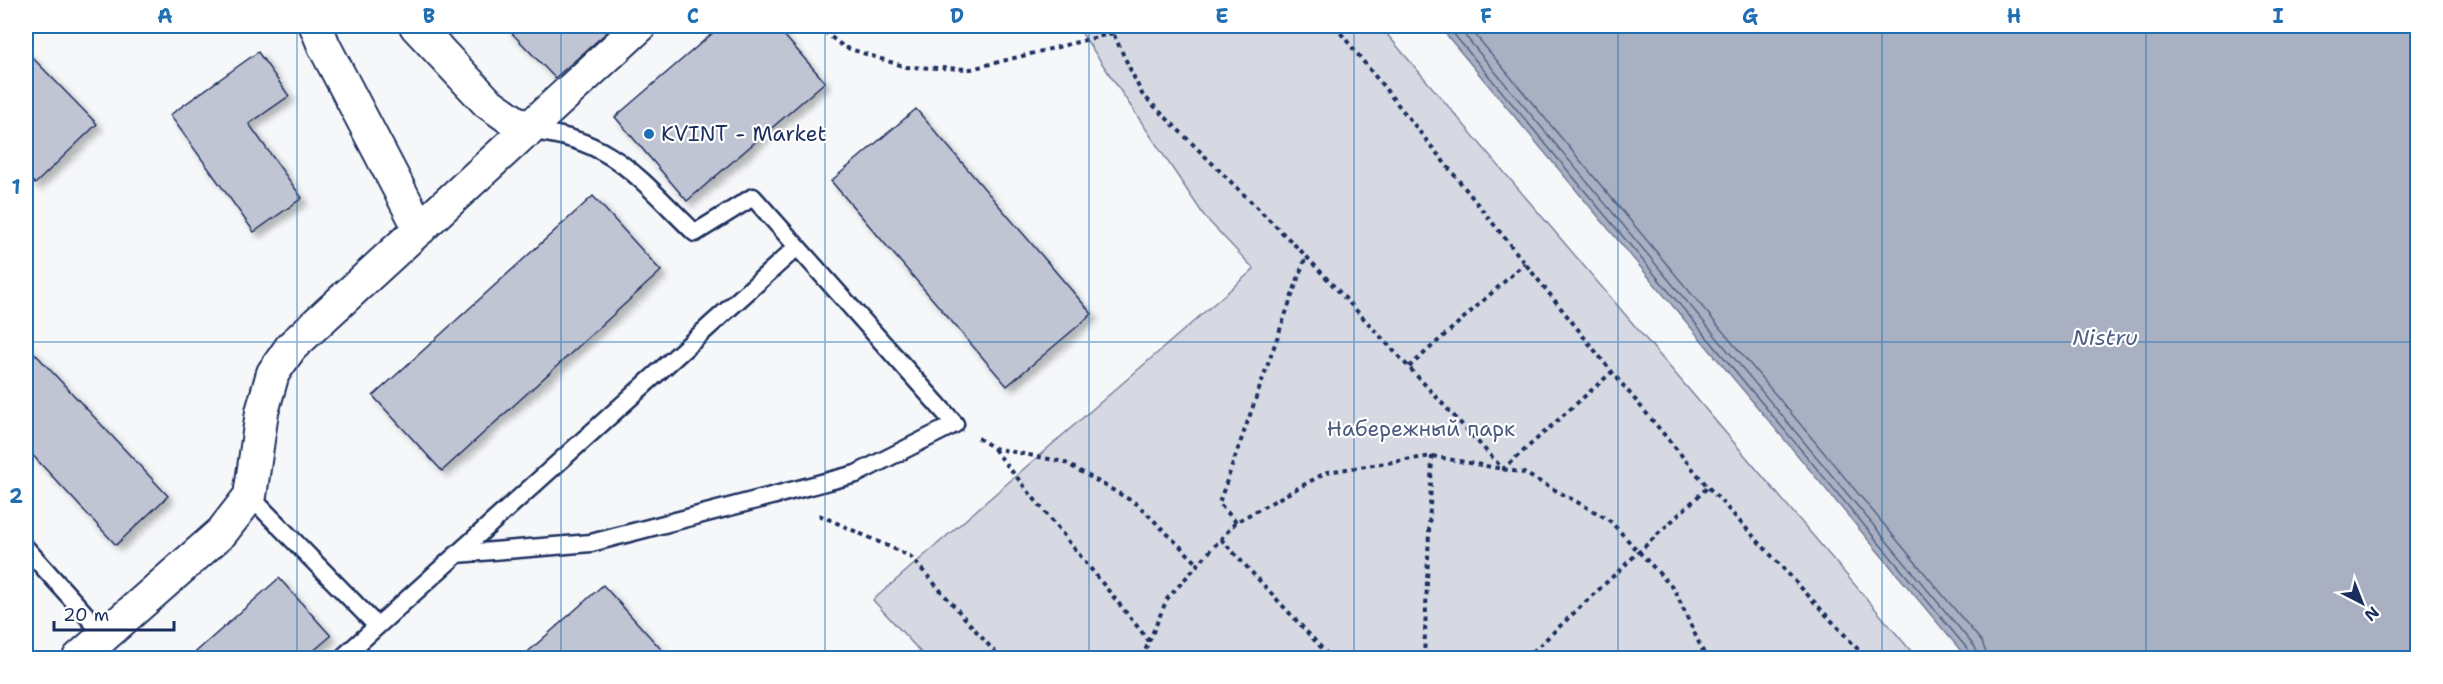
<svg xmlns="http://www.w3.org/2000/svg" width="2443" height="684" viewBox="0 0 2443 684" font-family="'Shantell Sans',sans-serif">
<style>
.green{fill:#d6d9e2;stroke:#7884a0;stroke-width:1.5}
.water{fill:#a9b0c1;stroke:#707c99;stroke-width:1.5}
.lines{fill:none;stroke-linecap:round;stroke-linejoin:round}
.shore{stroke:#546386;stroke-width:1.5}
.building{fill:#c0c4d3;stroke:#1b2f5e;stroke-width:1.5;filter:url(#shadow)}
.service-casing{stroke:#1b2f5e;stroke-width:21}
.minor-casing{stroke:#1b2f5e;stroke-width:36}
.path{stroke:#1b2f5e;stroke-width:4;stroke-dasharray:4.5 4.5;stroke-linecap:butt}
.service{stroke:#fff;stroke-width:16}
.minor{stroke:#fff;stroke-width:32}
.grid{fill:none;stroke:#1f6fb2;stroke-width:1.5;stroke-opacity:0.55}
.poi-dot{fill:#1f6fb2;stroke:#fff;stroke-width:2}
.labels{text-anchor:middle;stroke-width:4.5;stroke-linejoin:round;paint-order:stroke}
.poi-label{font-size:21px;fill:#1b2f5e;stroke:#fff;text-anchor:start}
.park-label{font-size:21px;fill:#4a5a7f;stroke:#fff}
.water-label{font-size:22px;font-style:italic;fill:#4d5c81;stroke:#fff}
.neatline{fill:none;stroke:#1f6fb2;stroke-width:2}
.grid-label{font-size:20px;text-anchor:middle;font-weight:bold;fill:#1f6fb2}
</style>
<defs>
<filter id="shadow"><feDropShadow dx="5.5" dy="5.5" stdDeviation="3" flood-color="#0004"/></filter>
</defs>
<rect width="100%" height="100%" fill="#f6f7f9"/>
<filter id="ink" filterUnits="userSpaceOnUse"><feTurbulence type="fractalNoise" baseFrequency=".0167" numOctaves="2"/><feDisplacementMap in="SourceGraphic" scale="12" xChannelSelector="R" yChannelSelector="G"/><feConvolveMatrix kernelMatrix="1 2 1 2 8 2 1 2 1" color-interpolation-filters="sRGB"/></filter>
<g filter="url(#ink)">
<path class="green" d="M1077,26H1380L1917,658H926L873,600L1254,269L1205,217Z"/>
<path class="water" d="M1439,26H2417V658H1967Z"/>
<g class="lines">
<path class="shore" d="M1447,26L1970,652L1971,658
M1457,26L1975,647L1979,658
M1468,26L1982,642L1988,658"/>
</g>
<path class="building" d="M505,26H614L555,78Z
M721,26H776L825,82L687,201L615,117Z
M26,51L97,124L35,184L26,174Z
M258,52L289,96L249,124L302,198L254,232L170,115Z
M916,109L1092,314L1007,386L831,181Z
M593,196L661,271L442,471L373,396Z
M26,344L168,496L116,545L26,448Z
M279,578L331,636L305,658H189Z
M603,585L669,658H521Z"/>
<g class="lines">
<g class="service-casing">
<path id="service" d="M250,496L377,626
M26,548L104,635
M457,554L591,543L856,474L955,424L753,197L695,233C639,179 611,137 528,131
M342,658L797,247"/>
</g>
<g class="minor-casing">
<path id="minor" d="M316,26L324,46L420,229
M416,26L487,102L528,131
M79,658L222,532L250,496L262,412L273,373L291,347L640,26"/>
</g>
<path class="path" d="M817,26L844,47L906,67L971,69L1113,33
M1114,26L1113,33L1142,94L1306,256L1503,469L1612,372
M1335,26L1612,372L1708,487L1866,658
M1409,367L1525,263
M978,438L994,448L1064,462L1137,504L1198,564
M994,449L1149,641
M819,515L910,556L1000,658
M1236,522L1219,503L1306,256
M1221,539L1331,658
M1142,658L1167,599L1236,522L1327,472L1432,456L1524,473L1608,519L1674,589L1706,658
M1424,658L1432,456
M1526,658L1708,487"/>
<use href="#service" class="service"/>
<use href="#minor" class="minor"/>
</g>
</g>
<path class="grid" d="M297,26V658M561,26V658M825,26V658M1089,26V658M1354,26V658M1618,26V658M1882,26V658M2146,26V658M26,342H2418"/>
<circle class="poi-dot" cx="649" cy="134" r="6"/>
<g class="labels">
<g class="poi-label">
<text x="661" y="141">KVINT - Market</text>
</g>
<g class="park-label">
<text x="1421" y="436">Набережный парк</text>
</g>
<g class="water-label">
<text x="2105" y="345">Nistru</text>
</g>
</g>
<rect width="2443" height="684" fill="none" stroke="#fff" stroke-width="66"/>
<g transform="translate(2362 603) rotate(138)" stroke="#ffffff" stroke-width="4.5" paint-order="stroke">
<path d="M0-4.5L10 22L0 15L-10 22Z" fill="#1b2f5e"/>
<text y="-9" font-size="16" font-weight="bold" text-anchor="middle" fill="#1b2f5e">N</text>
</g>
<path d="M54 621v9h120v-9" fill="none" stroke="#1b2f5e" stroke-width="3"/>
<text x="63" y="621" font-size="18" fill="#1b2f5e" stroke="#ffffff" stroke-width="4.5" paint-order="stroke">20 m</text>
<rect x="33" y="33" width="2377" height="618" class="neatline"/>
<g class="grid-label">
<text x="165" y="23">A</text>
<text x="429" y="23">B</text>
<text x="693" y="23">C</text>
<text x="957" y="23">D</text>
<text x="1222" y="23">E</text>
<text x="1486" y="23">F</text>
<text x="1750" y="23">G</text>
<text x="2014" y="23">H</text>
<text x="2278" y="23">I</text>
<text x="16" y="194">1</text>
<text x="16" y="503">2</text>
</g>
</svg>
